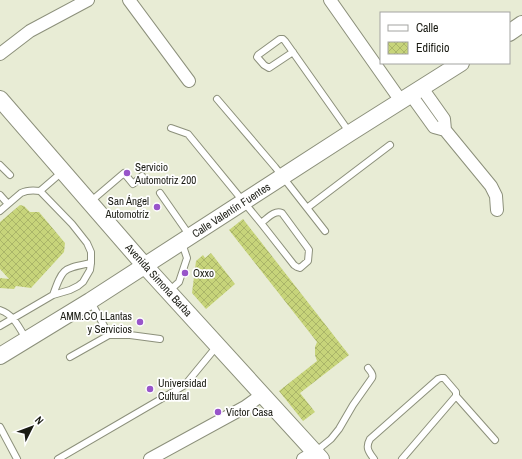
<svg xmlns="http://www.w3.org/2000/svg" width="522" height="459" viewBox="0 0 522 459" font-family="'Archivo Narrow',sans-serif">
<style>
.building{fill:url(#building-cross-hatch)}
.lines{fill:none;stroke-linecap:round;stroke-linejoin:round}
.lane-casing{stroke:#8c907b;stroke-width:8}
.street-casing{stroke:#8c907b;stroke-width:14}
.secondary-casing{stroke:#8c907b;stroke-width:18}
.lane{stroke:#fff;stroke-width:6}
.street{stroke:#fff;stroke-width:12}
.secondary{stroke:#fff;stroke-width:16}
.poi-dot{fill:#9855ca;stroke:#fff;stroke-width:1.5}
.labels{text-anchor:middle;stroke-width:3.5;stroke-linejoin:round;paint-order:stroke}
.poi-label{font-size:11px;fill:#1a1b13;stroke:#fff;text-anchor:start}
.street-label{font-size:11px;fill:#1a1b13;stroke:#fff}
</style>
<defs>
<pattern id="building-cross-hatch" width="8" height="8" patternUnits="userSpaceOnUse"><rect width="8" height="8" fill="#c7d47a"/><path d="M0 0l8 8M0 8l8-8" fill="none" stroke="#aab569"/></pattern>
</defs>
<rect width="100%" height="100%" fill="#e8ecd5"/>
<path class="building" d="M20,205L24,206L30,212H39L65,243L64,252L31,288L16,286L14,289L0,288V278L9,279L0,269V222Z
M243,219L349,355L300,393L315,412L303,421L279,391L317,361L315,355V347L317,342L229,230Z
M211,253L235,284L206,309L192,293L196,261L203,255L205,258Z"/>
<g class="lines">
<g class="lane-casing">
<path id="lane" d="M293,52L269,68L264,65L257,57L258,55L280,39H283L285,41L350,133
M217,99L275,167L325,231
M171,128L188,134L261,223L294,265L297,267L300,268L308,261L309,250L307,247L282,213C274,210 268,218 261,223
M0,165L10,175
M160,193L190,236
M0,195L8,204
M90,202L124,173L133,184L142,176
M307,208L390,145
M0,211L21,193C27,190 33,190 40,191L62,172
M169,291L179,282L187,258L182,243
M53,295C63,267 63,269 91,263
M0,310C13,314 19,327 26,339
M0,326L53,295L70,290L78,286L83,282L90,270L91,263V252L87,243L72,224L40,191
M109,335H130L160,339
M70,357L109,335L91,302
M456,396L495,440
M0,427L17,459
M315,452L331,439L339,429L353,405L372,378C374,374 370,371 368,368
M58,459L185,385L217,346
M374,459C369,452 365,448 370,439L438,379L441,378H444L456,392V396L402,459"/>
</g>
<g class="street-casing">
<path id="street" d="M129,0L189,81
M330,0L401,101
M0,54L30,31L88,0
M422,88L444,119L445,130
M411,95L434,127L445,130L491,186L496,196L497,210
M150,459L245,407L263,394
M303,459L315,452"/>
</g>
<g class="secondary-casing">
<path id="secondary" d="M509,33L522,24
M0,99L145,266L321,459
M0,356L90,301L350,133L461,63"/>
</g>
<use href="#lane" class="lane"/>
<use href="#street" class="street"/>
<use href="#secondary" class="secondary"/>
</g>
<g class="poi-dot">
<circle cx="127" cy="173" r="4"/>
<circle cx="157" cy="207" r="4"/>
<circle cx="185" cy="273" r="4"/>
<circle cx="140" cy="322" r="4"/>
<circle cx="150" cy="389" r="4"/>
<circle cx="218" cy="412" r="4"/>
</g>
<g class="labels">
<g class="poi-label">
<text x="135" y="171">Servicio<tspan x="135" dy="13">Automotriz 200</tspan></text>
<text x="149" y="205" text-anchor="end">San Ángel<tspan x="149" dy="13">Automotríz</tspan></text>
<text x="193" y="277">Oxxo</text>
<text x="132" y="320" text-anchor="end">AMM.CO LLantas<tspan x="132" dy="13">y Servicios</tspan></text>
<text x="158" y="387">Universidad<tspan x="158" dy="13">Cultural</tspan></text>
<text x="226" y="416">Victor Casa</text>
</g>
<g class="street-label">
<text transform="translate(231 210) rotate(-33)" y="4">Calle Valentín Fuentes</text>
<text transform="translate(159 280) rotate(48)" y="4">Avenida Simona Barba</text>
</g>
</g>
<rect x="380" y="12" width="130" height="52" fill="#ffffff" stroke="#a3a4a1"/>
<rect x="388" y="25" width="20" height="6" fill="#ffffff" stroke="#a3a4a1"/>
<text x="416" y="32" font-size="12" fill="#1a1b13">Calle</text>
<rect x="388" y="42" width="20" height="12" fill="url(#building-cross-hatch)" stroke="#a3a4a1"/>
<text x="416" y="52" font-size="12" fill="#1a1b13">Edificio</text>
<g transform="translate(32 427) rotate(48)" stroke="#ffffff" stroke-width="3" paint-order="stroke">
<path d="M0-3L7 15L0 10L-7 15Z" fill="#1a1b13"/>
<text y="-6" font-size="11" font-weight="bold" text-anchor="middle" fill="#1a1b13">N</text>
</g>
</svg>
